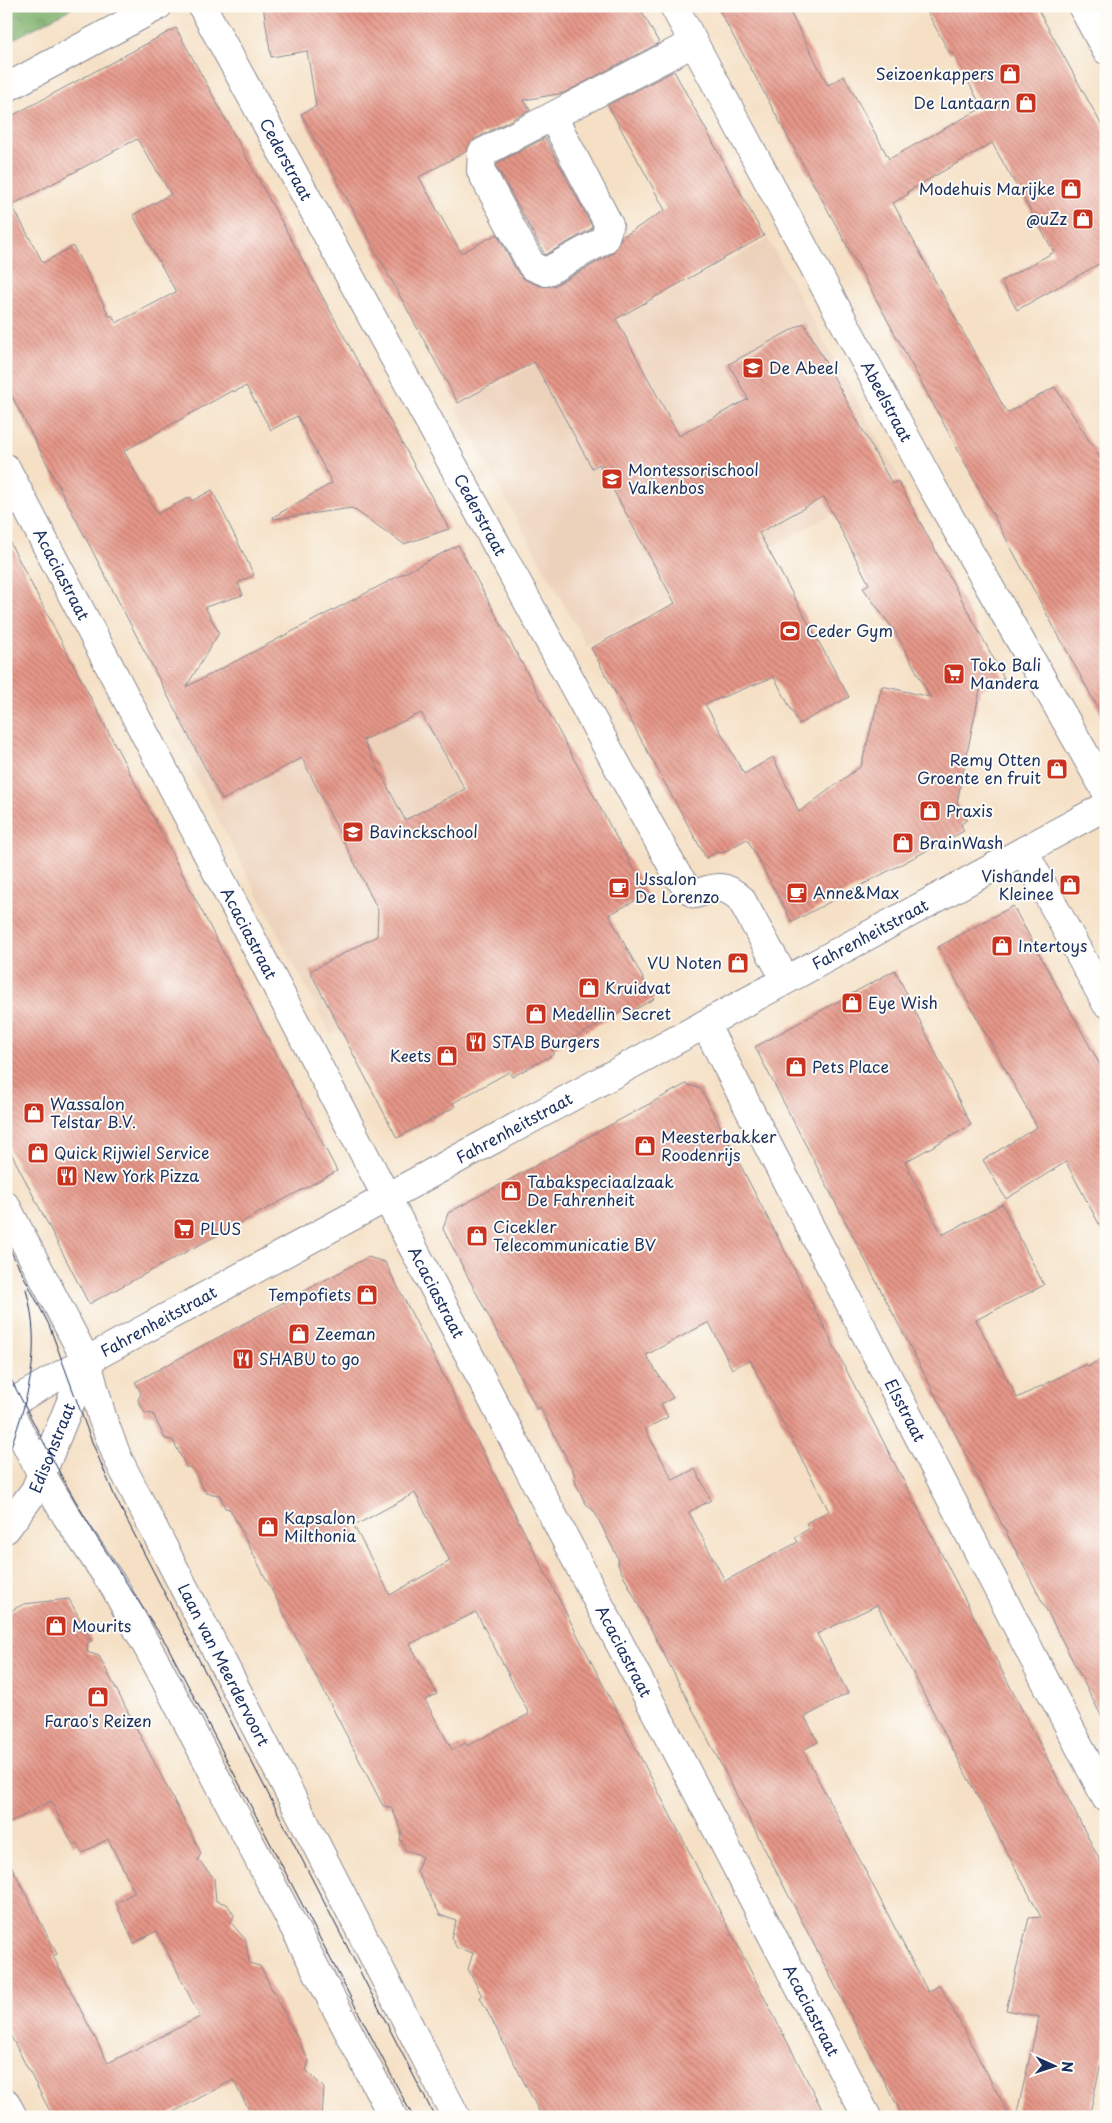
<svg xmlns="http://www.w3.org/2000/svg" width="1112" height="2123" viewBox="0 0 1112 2123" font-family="'Playpen Sans',sans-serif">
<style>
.built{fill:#edd2bb}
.forest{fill:url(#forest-crowns);stroke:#4e7066}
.building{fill:url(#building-back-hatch);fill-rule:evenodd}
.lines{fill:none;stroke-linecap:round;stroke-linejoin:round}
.minor-casing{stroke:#888892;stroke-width:30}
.minor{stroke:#fff;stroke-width:28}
.tram{stroke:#1b2f5e;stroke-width:1}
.labels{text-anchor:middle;stroke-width:4;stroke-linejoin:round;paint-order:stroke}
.poi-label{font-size:16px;fill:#1b2f5e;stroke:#fdfcf7;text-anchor:start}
.street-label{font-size:16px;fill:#1b2f5e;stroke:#fdfcf7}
</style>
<defs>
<pattern id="forest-crowns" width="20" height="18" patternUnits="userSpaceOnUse" patternTransform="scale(1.25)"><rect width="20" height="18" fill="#80b26e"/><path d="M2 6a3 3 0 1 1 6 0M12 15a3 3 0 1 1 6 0" fill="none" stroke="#68915e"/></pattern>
<pattern id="building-back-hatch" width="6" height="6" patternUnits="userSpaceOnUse" patternTransform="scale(1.25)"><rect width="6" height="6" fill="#e69687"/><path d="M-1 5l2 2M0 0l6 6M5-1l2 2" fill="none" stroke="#ba7b72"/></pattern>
</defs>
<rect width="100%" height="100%" fill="#fdfcf7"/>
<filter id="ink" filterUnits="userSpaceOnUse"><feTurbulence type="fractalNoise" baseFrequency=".02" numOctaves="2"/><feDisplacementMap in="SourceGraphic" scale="10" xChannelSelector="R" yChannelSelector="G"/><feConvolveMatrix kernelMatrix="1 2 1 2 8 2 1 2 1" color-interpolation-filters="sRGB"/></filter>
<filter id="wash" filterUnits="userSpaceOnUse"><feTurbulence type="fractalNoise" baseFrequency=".0096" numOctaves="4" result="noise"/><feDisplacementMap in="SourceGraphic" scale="20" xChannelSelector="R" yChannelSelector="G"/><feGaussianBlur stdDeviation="1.12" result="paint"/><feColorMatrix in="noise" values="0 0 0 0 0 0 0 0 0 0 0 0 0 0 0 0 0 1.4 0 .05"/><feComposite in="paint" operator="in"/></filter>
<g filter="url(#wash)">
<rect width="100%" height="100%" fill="#f5e0c5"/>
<path class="built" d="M768,239L899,478L587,646L455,407Z
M376,620L532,933L331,1035L172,731Z"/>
<path class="forest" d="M6,6H76L6,43Z"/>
<g id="blocks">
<path class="building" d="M263,6H639L659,43L564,93L524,100L530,110L475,139L467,151L419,177L461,253L497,234L518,273L525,280L540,286H554L612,254L621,238L665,210L608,105L674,71L764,236L616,319L679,436L748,399L729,364L804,323L892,484L898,481L1004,678L980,690L957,802L967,820L961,824L964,831L792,922L747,839L722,853L717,852L706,858L591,648L675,603L599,464L592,468L534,362L458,403L301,114L316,106L307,51L271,57ZM824,497L869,584L863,588L896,633L930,697L882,686L861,766L799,812L773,757L744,774L705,704L774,677L799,724L849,697L759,533Z
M717,6H787L828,85L844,76L889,159L982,108L953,52L950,54L924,6H1036L1106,133V260L1017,310L1001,281L1054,252L992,143L907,192L909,194L893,203L1007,413L1055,387L1106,467V723Z
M176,28L449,529L404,544L352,508L274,519L273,517L332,483L297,416L271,430L246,386L234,392L233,390L124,451L157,514L190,497L192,501L212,490L254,575L238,583L243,595L205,607L219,633L186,687L458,545L647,894L609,915L654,999L625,1015L623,1011L552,1050L554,1054L512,1077L509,1072L453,1103L455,1107L397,1138L310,971L377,936L378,910L302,758L222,800L6,385V119ZM137,139L171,194L133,215L176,292L116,323L112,315L110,317L73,246L43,263L12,205ZM421,713L465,789L405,820L363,740Z
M545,138L592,226L591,229L545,255L497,167V163Z
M6,535L337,1171L89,1304L6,1143Z
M1013,906L1106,1076V1237L1066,1162L1006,1199L983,1160L1037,1127L938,947Z
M895,970L971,1125L905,1162L942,1235L1002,1204L1044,1285L976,1320L1017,1398L1086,1364L1088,1367L1106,1356V1725L755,1047Z
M686,1084L701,1089L1106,1872V2041L1089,2117H1016L1039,2017L1006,2010L1029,1918L1041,1917L877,1605L817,1634L848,1693L805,1717L818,1742L803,1750L928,1992L940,1985L1010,2117H903L618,1565V1558L594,1511L586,1504L576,1484L574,1473L540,1407L537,1409L443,1229L448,1213ZM709,1322L732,1369L750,1360L829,1511L806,1523L809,1529L795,1537L798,1542L725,1581L689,1512L711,1500L695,1469L673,1480L645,1429L668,1417L661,1404L673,1398L646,1355Z
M368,1257L385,1262L826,2117H542L480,1997L482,1996L468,1969L473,1953L457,1948L451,1937L456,1921L440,1915L417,1871L422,1856L406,1850L400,1839L402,1831L391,1807L383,1806L230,1509L225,1508L220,1495L206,1493L192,1468L186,1467L173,1440L165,1439L153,1414L145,1413L138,1400L141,1393L135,1382ZM415,1493L450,1561L390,1595L354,1526ZM476,1612L529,1714L467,1746L465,1743L452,1750L425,1700L437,1694L410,1644Z
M69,1599L92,1641L88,1642L87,1652L99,1656L195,1841L201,1853L198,1860L214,1878L216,1901L227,1904L234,1915L231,1923L246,1940L249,1963L260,1966L309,2061L306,2070L324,2088L322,2117H253L233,2080L164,2117H53L6,2027V1856L57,1954L53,1956L108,2063L200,2017L157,1931L134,1943L116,1903L135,1892L108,1839L82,1853L77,1843L73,1845L51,1801L6,1825V1613L24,1604Z"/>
</g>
</g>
<g filter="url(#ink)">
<use href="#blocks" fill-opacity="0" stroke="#888892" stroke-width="1"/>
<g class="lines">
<g class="minor-casing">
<g id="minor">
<path id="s1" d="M202,6L676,873L686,887L695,894C716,887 724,883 741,899L785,979"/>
<path id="s2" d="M674,6L933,488L1106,791"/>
<path d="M1082,6L1106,50"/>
<path d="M6,88L158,6"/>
<path d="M553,117L609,225L604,240L546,272L532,266L481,171L482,153L693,43"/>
<path id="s3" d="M6,468L867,2117"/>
<path d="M1024,851L1106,1003"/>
<path id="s4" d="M705,1024L1106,1798"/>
<path id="s5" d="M6,1206L87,1362L102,1417L118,1459L456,2117"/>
<path d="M6,1405L42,1475L67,1517L115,1588L159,1668L393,2117"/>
<path id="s6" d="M6,1409L20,1398L66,1372L1106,806"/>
<path id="s7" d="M6,1529L35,1490L87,1362"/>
<path d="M6,2103L13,2117"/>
</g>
</g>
<use href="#minor" class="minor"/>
<path class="tram" d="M6,1242L49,1325L90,1437L115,1497L435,2117
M6,1370L63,1479L94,1533L167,1645L413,2117
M6,1460C28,1401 43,1351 26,1289"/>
</g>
</g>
<defs>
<g id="shop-square" transform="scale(1.125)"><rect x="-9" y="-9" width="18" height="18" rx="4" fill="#c8321e" stroke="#fdfcf7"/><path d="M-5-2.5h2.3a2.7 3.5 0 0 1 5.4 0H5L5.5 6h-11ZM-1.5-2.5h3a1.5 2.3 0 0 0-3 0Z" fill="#fff"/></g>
<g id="school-square" transform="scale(1.125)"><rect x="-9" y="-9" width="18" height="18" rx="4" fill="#c8321e" stroke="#fdfcf7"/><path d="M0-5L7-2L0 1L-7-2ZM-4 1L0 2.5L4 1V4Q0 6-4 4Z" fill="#fff"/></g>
<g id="stadium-square" transform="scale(1.125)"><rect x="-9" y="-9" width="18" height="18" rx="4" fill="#c8321e" stroke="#fdfcf7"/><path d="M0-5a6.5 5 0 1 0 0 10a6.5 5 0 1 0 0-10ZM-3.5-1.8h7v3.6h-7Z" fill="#fff"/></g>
<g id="supermarket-square" transform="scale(1.125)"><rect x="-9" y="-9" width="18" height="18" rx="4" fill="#c8321e" stroke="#fdfcf7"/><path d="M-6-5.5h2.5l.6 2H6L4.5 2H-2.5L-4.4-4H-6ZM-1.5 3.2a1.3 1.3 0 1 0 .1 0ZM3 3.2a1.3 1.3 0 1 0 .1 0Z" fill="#fff"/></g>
<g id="cafe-square" transform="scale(1.125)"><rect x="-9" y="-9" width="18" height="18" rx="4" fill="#c8321e" stroke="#fdfcf7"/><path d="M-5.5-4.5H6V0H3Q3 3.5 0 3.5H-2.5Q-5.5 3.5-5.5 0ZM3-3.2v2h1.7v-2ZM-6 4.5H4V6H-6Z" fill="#fff"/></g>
<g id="restaurant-square" transform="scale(1.125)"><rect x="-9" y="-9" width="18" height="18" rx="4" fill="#c8321e" stroke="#fdfcf7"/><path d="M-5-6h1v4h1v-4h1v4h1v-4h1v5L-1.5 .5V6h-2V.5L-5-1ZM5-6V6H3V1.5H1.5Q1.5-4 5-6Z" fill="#fff"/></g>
</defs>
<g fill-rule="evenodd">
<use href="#shop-square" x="1010" y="74"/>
<use href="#shop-square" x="1026" y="103"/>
<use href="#shop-square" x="1071" y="189"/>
<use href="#shop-square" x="1083" y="219"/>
<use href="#school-square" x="753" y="368"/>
<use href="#school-square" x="612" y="479"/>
<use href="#stadium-square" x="790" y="631"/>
<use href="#supermarket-square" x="954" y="674"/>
<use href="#shop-square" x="1057" y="769"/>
<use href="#shop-square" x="930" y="811"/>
<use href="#school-square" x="353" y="832"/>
<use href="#shop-square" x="903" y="843"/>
<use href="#shop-square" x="1070" y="885"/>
<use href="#cafe-square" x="619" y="888"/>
<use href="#cafe-square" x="797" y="893"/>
<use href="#shop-square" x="1002" y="946"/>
<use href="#shop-square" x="738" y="963"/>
<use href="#shop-square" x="589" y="988"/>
<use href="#shop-square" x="852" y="1003"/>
<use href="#shop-square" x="536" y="1014"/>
<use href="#restaurant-square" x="476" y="1042"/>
<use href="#shop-square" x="447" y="1056"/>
<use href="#shop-square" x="796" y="1067"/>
<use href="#shop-square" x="34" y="1113"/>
<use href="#shop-square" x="645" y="1146"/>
<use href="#shop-square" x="38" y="1153"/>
<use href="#restaurant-square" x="67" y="1176"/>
<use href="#shop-square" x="511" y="1191"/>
<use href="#supermarket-square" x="184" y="1229"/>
<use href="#shop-square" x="477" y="1236"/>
<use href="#shop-square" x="367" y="1295"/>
<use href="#shop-square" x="299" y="1334"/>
<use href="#restaurant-square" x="243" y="1359"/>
<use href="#shop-square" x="268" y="1527"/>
<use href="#shop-square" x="56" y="1626"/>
<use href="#shop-square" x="98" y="1697"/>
</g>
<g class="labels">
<g class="poi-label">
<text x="994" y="80" text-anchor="end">Seizoenkappers</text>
<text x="1010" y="109" text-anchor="end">De Lantaarn</text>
<text x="1055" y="195" text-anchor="end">Modehuis Marijke</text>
<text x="1067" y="225" text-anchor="end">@uZz</text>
<text x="769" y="374">De Abeel</text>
<text x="628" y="476">Montessorischool<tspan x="628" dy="18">Valkenbos</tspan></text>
<text x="806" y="637">Ceder Gym</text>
<text x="970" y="671">Toko Bali<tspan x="970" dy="18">Mandera</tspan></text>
<text x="1041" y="766" text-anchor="end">Remy Otten<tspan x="1041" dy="18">Groente en fruit</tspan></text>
<text x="946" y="817">Praxis</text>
<text x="369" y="838">Bavinckschool</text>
<text x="919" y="849">BrainWash</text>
<text x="1054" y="882" text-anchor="end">Vishandel<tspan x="1054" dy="18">Kleinee</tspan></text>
<text x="635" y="885">IJssalon<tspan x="635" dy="18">De Lorenzo</tspan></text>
<text x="813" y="899">Anne&amp;Max</text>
<text x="1018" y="952">Intertoys</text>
<text x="722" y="969" text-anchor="end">VU Noten</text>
<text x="605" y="994">Kruidvat</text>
<text x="868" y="1009">Eye Wish</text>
<text x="552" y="1020">Medellin Secret</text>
<text x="492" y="1048">STAB Burgers</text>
<text x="431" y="1062" text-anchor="end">Keets</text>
<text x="812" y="1073">Pets Place</text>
<text x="50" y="1110">Wassalon<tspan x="50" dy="18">Telstar B.V.</tspan></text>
<text x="661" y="1143">Meesterbakker<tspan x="661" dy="18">Roodenrijs</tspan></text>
<text x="54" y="1159">Quick Rijwiel Service</text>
<text x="83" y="1182">New York Pizza</text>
<text x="527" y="1188">Tabakspeciaalzaak<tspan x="527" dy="18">De Fahrenheit</tspan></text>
<text x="493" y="1233">Cicekler<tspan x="493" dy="18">Telecommunicatie BV</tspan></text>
<text x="200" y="1235">PLUS</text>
<text x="351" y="1301" text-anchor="end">Tempofiets</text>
<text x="315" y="1340">Zeeman</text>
<text x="259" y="1365">SHABU to go</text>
<text x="284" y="1524">Kapsalon<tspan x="284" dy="18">Milthonia</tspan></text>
<text x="72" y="1632">Mourits</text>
<text x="98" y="1727" text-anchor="middle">Farao's Reizen</text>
</g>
<g class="street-label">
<text dy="6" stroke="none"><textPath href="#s1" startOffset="175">Cederstraat</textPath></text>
<text dy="6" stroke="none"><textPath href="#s2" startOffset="449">Abeelstraat</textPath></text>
<text dy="6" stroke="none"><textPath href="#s1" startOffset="580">Cederstraat</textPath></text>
<text dy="6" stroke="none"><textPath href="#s3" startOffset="120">Acaciastraat</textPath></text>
<text dy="6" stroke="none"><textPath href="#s3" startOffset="525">Acaciastraat</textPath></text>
<text dy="6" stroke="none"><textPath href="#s6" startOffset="986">Fahrenheitstraat</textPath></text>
<text dy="6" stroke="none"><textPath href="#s6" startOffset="581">Fahrenheitstraat</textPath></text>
<text dy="6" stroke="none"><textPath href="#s3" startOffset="930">Acaciastraat</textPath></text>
<text dy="6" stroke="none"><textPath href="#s6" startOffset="176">Fahrenheitstraat</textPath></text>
<text dy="6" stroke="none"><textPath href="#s4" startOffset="435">Elsstraat</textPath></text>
<text dy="6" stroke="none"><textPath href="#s7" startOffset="94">Edisonstraat</textPath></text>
<text dy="6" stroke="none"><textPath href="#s3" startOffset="1335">Acaciastraat</textPath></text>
<text dy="6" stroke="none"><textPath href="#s5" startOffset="509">Laan van Meerdervoort</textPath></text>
<text dy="6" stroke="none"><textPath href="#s3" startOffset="1740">Acaciastraat</textPath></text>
</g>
</g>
<rect width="1112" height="2123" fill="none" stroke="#fdfcf7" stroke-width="25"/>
<g transform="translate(1054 2066) rotate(93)" stroke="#fdfcf7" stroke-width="4" paint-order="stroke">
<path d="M0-4L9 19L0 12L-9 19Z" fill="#1b2f5e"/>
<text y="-8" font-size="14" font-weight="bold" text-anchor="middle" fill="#1b2f5e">N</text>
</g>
</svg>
